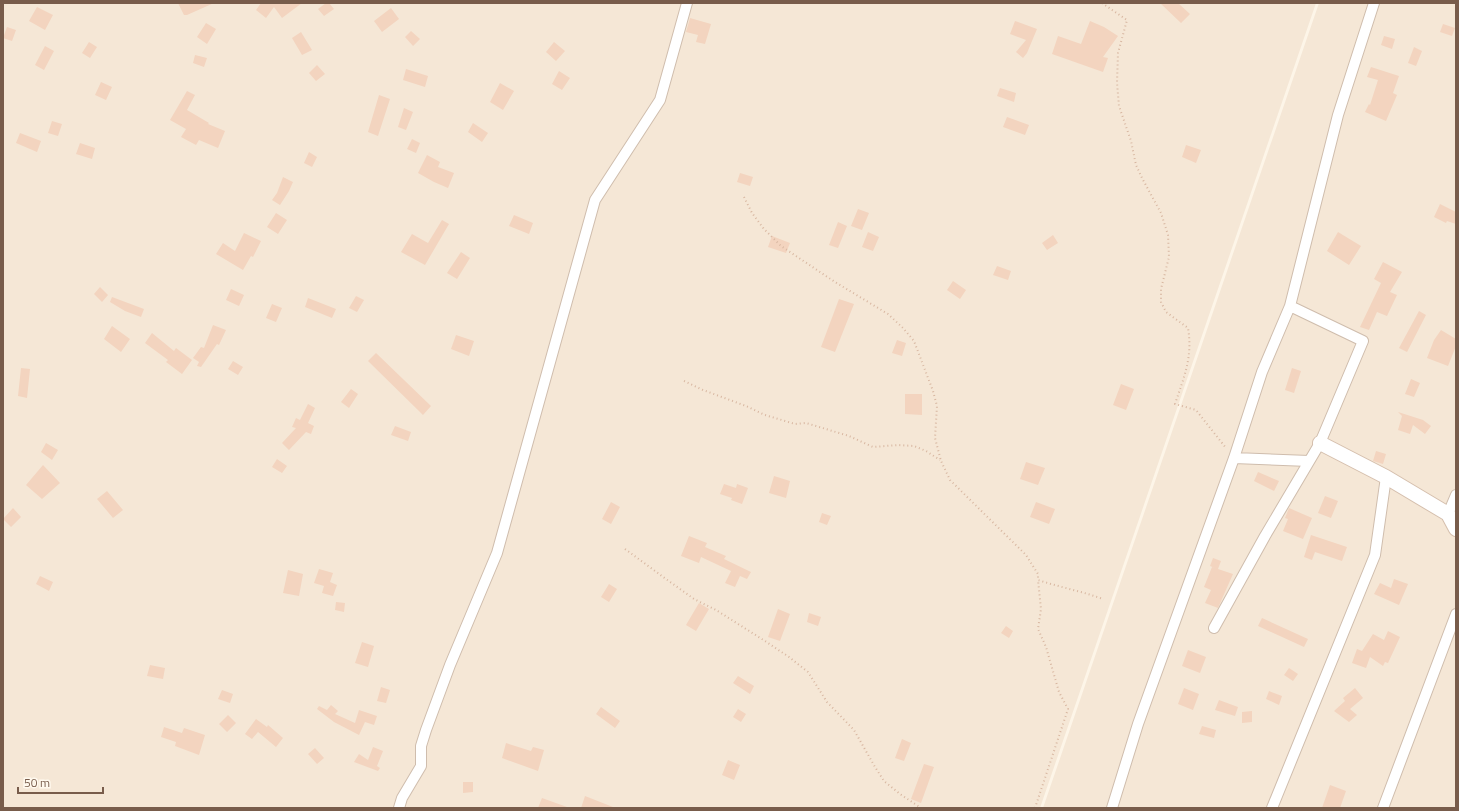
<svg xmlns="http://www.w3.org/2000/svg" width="1459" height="811" viewBox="0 0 1459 811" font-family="'Titillium Web',sans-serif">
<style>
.residential{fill:#f5e7d6}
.building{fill:#f3d4bf}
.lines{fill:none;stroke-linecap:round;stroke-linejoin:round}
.street-casing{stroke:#cfbdad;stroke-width:12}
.secondary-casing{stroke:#d5bfad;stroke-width:16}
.path{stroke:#d8b7a1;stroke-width:2;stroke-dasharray:1 3;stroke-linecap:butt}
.street{stroke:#fff;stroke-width:10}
.secondary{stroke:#fff;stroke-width:14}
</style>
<rect width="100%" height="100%" fill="#fdf5e8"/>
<path class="residential" d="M3,3H1316L1040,808H3Z
M1319,3H1456V808H1043Z"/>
<path class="building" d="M178,3H214L187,15H184Z
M261,3H302L282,18L274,7L266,18L256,10Z
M326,3H329L334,9L324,16L318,9Z
M1160,3H1178L1190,14L1181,23Z
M37,7L53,15L45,30L29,21Z
M391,8L399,19L382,32L374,21Z
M690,18L711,24L705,44L696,42L698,35L686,32Z
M1015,21L1037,29L1027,53L1023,58L1016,52L1026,40L1010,34Z
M1090,21L1104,27L1118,36L1103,57L1108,58L1103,72L1052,54L1058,36L1081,44Z
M206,23L216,29L207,44L197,37Z
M1443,24L1455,28L1452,36L1440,32Z
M7,27L16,30L12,41L3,38Z
M411,31L420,39L413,46L405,37Z
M301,32L312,50L302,55L292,38Z
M1384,36L1395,39L1392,49L1381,45Z
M89,42L97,47L90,58L82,53Z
M554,42L565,51L556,61L546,52Z
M45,46L54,51L44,70L35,65Z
M1414,47L1422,51L1416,66L1408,63Z
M195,55L207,58L204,67L193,63Z
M317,65L325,74L316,81L309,73Z
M1371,67L1399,76L1393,93L1397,95L1386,121L1365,112L1369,104L1370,105L1378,80L1367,77Z
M406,69L428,76L425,87L403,80Z
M559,71L570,78L562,90L552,84Z
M101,82L112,87L106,100L95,95Z
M500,83L514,91L503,110L490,102Z
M1000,88L1016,93L1014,102L997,96Z
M187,91L195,95L187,110L209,123L208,124L225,131L218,148L199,140L196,145L181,137L186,129L170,120Z
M379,95L390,99L378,136L368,132Z
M404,108L413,112L406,130L398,127Z
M1007,117L1029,125L1025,135L1003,127Z
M52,121L62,124L58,136L48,133Z
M473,123L488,133L482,142L468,132Z
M20,133L41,141L37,152L16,143Z
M412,139L420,143L416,153L407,149Z
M80,143L95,148L92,159L76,154Z
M1186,145L1201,150L1196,163L1182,157Z
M309,152L317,157L312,167L304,163Z
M427,155L440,162L438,167L454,173L448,188L434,182L418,173Z
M740,173L753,177L750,186L737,182Z
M283,177L293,182L289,191L280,205L272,200L277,193Z
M1440,204L1456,212V224L1447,221L1446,223L1434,217Z
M858,209L869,213L862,230L851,226Z
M276,213L287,220L278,234L267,227Z
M514,215L533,223L529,234L509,226Z
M442,220L449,224L425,265L401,252L412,234L428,243Z
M838,222L847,226L838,248L829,245Z
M868,232L879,237L873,251L862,247Z
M1338,232L1361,246L1349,265L1327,251Z
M244,233L261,241L253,257L251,256L243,270L216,254L223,243L235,251Z
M1053,235L1058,243L1047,250L1042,243Z
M772,236L790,243L786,253L768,247Z
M461,252L470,258L457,279L447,273Z
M1383,262L1402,272L1390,292L1397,295L1387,316L1377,312L1369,330L1360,327L1381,283L1374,279Z
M997,266L1011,271L1008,280L993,275Z
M953,281L966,290L960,299L947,290Z
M100,287L108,295L102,302L94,294Z
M231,289L244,295L239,306L226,300Z
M356,296L364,300L357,312L349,308Z
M112,297L144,309L141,317L125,311L110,302Z
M308,298L336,309L332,318L305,307Z
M839,299L854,304L835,352L821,347Z
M272,304L282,308L276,322L266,318Z
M1419,311L1426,315L1407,352L1399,348Z
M213,325L226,330L219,345L217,344L201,367L197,366L199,362L193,358L201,347L204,348Z
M112,326L130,339L121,352L104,339Z
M1441,330L1456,339V346L1448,366L1427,358L1434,340Z
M152,333L174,351L176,348L192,360L182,374L166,362L168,360L145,343Z
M456,335L474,341L469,356L451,349Z
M897,340L906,343L902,356L892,353Z
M376,353L431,406L423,415L368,361Z
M233,361L243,367L238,375L228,369Z
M21,368L30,369L27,398L18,396Z
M1292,368L1301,371L1294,393L1285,390Z
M1411,379L1420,383L1414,397L1405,394Z
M1121,384L1134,389L1126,410L1113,405Z
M351,389L358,394L349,408L341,402Z
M905,394H922V415L905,414Z
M308,404L315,408L308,423L314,426L311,434L306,432L289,450L282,443L296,428L292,427L296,418L300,420Z
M1398,412L1423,420L1431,426L1425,434L1413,425L1410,434L1398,430L1402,416Z
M395,426L411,432L408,441L391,435Z
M46,443L58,450L52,460L41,452Z
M1376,451L1386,454L1383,464L1373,461Z
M277,459L287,466L282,473L272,467Z
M1026,462L1045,468L1038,485L1020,479Z
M43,465L60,483L42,499L26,485Z
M1258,472L1279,481L1274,491L1254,481Z
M774,476L790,481L786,498L769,493Z
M724,484L736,488L737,484L748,488L742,504L731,500L732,498L720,494Z
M107,491L123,510L113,518L97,499Z
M1325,496L1338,501L1331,518L1318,513Z
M611,502L620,507L611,524L602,519Z
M1036,502L1055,509L1049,524L1030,517Z
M13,508L21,517L11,527L3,519Z
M1289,508L1312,518L1303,539L1283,531L1288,519L1285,518Z
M822,513L831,516L827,525L819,522Z
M1311,535L1347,547L1342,561L1315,552L1312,560L1304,557Z
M689,536L707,543L705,547L726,556L724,559L751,572L747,579L740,576L735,587L725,583L731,571L701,557L699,563L681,556Z
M1213,558L1221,561L1218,569L1233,574L1218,608L1205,603L1211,590L1204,587L1212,567L1215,568L1210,566Z
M319,569L333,573L330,582L337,585L333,596L322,593L324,586L314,583Z
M288,570L303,574L299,596L283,593Z
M40,576L53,582L49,591L36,584Z
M1394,579L1408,584L1399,605L1374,594L1380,583L1391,588Z
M609,584L617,589L609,602L601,597Z
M336,602L345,603L344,612L335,610Z
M699,603L709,609L696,631L686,625Z
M778,609L790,614L780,641L768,637Z
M809,613L821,617L818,626L807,622Z
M1262,618L1308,639L1304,647L1258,626Z
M1006,626L1013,631L1009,638L1001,633Z
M1388,631L1400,637L1388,663L1385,662L1383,666L1370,657L1366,668L1352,663L1357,649L1362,651L1373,634L1384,640Z
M362,642L374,646L368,667L355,663Z
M1188,650L1206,657L1200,673L1182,666Z
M150,665L165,668L163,679L147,676Z
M1289,668L1298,674L1293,681L1284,675Z
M738,676L754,686L750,694L733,683Z
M381,687L390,690L386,703L377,701Z
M1184,688L1199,694L1193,710L1178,704Z
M1355,688L1363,698L1350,709L1357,715L1349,722L1334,711L1345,701L1343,698Z
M222,690L233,694L230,703L218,699Z
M1269,691L1282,696L1279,705L1266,699Z
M1219,700L1238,707L1235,716L1215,710Z
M331,705L338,711L335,714L355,723L359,710L377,716L374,725L365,722L359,735L334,722L317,709L319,706L327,710Z
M601,707L620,721L615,728L596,714Z
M738,709L746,714L741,722L733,717Z
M1252,711V722L1242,723V712Z
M228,715L236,723L227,732L219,724Z
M256,719L267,727L268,725L283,738L276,747L258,732L252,739L245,734Z
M1202,726L1216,730L1214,738L1199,734Z
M164,727L182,733L184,728L205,735L199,755L175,746L176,742L161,737Z
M902,739L911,743L904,761L895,758Z
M506,743L531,751L533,747L544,750L538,771L502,758Z
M373,747L383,751L377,766L380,768L378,771L354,762L359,754L368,760Z
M315,748L324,758L317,764L308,754Z
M728,760L740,765L734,780L722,775Z
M924,764L934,767L921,803L911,799Z
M463,782H473V792L463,793Z
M1330,785L1346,791L1340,808H1322Z
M585,796L613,807V808H581Z
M542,798L567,807L566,808H538Z"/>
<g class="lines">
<g class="street-casing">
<path id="street" d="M1234,458L1309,461
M1448,514L1456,495
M1214,628L1265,536L1320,443L1363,341L1290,306
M399,808L402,798L421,766V746L426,730L450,665L497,553L595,200L660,100L687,3
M1112,808L1138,724L1234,458L1262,372L1290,306L1338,115L1374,3
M1272,808L1375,555L1386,477
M1383,808L1456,614"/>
</g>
<g class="secondary-casing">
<path id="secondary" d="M1320,443L1386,477L1448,514L1456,529"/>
</g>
<path class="path" d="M1102,3L1127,20L1118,53L1117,83L1119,106L1131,141L1136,165L1142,178L1161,213L1168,235L1169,257L1161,289V302L1166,312L1188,328C1193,357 1184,377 1175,404L1196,410L1226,448
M744,197L752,213L764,229L781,246L835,282L888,314L903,328L914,341L933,391L937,406L935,438L941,461L950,480L1026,555L1038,574V580C1059,587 1081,591 1103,599
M684,381L703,390L746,406L765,415L795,424L806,423L849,436L873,447L898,445L914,446L926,451L940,460
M625,549L666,579L694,599L716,610L765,641L789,657L808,672L827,702L854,730L875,767L884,781L900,794L921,808
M1035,808L1068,709L1059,692L1046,647L1038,629L1041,609L1038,580"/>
<use href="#street" class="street"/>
<use href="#secondary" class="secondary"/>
</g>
<rect width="1459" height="811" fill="none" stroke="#785c4b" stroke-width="8"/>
<path d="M18 787v6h85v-6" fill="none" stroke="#785c4b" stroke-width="2"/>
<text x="24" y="787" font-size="12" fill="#785c4b" stroke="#fff9ee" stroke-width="3" paint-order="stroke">50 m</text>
</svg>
